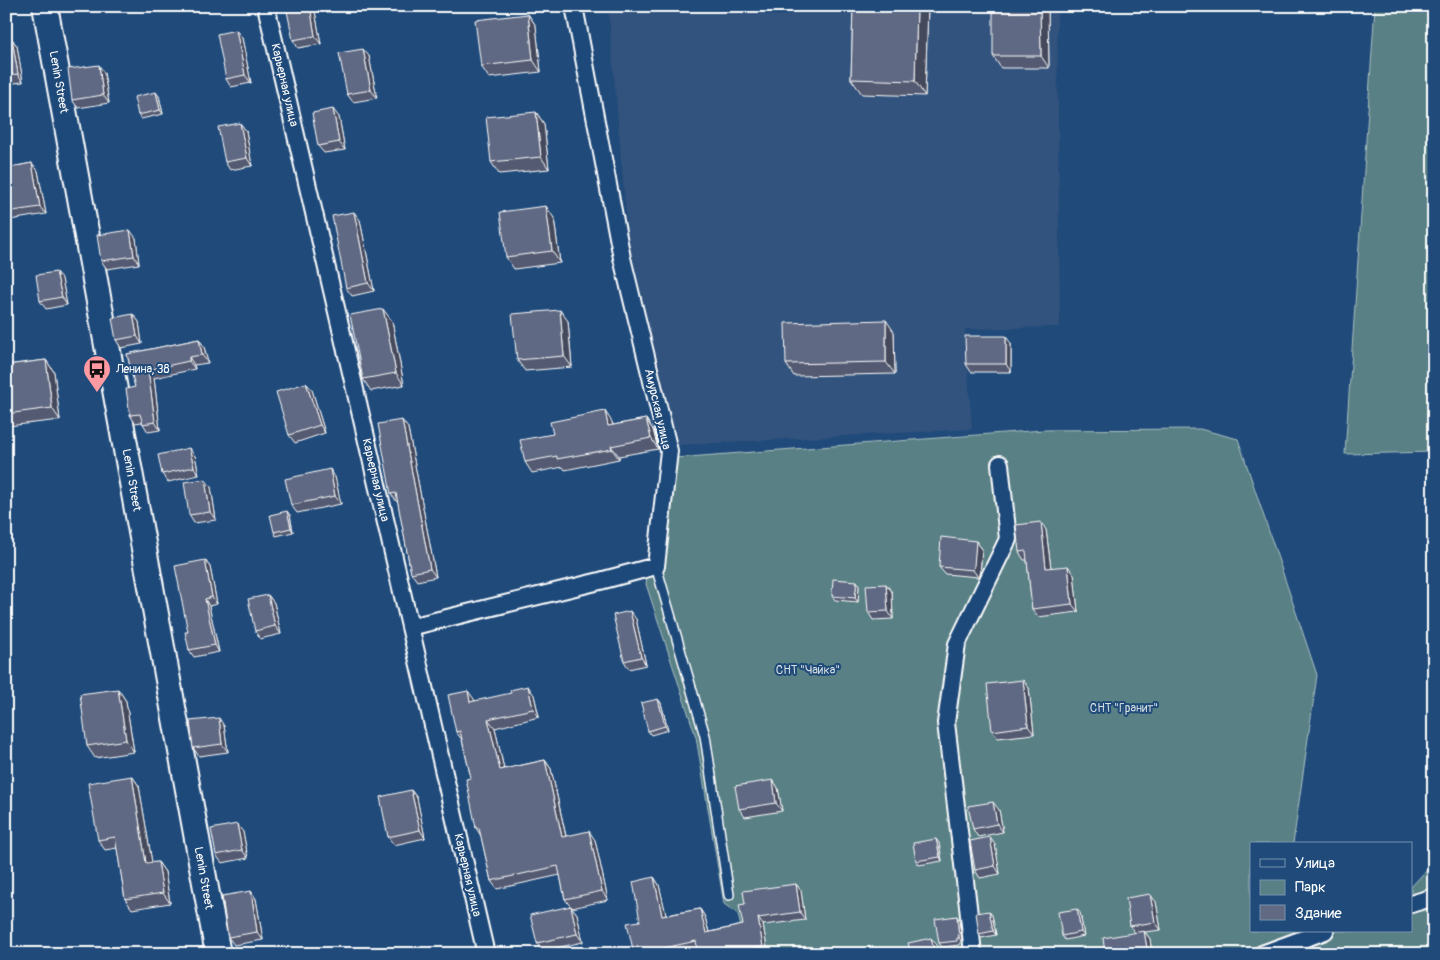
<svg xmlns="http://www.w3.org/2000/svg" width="1440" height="960" viewBox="0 0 1440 960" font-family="Pangolin,sans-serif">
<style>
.built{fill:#33537d}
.green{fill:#598085;stroke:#acc0c2}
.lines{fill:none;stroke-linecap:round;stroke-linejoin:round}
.lane-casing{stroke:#fff;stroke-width:12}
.street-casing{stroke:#fff;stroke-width:20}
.secondary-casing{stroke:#fff;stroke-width:28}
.lane{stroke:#1f4a7a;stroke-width:9}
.street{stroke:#1f4a7a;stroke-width:16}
.secondary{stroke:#1f4a7a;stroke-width:24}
.wall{fill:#535a71;stroke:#fff}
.shaded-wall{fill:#444a5c;stroke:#fff}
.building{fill:#616983;stroke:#fff}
.labels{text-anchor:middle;stroke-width:4;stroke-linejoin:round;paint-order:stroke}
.street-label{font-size:12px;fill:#fff;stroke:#1f4a7a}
.poi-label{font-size:12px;fill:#fff;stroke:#1f4a7a;text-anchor:start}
.park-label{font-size:12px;fill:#d6dfe0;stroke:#1f4a7a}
</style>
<rect width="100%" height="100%" fill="#1f4a7a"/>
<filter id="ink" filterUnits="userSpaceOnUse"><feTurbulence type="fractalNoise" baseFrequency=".02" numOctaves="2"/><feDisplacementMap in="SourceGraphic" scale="10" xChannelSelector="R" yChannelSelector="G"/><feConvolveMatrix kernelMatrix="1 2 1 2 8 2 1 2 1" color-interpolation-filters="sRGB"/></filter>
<g filter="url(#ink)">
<path class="built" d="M608,6H1057L1060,327L965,329L972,429L678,445L628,238Z"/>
<path class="green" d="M1375,6H1434V452L1345,454Z
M1200,429L1238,439L1317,675L1293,844H1251V931H1411V887L1434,862V954H747L738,914L724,904L696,737L646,584L662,459L1043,430Z"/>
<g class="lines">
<g class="lane-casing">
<path id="lane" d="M656,566L705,736L729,895"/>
</g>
<g class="street-casing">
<path id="street" d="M266,6L486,954
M410,627L600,581L656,566L669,451L622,258L574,6
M1411,904L1434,897
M973,954L968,906L946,723L957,644L1008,539L1000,464
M1262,954L1325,931"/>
</g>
<g class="secondary-casing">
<path id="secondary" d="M45,6L218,954"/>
</g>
<use href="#lane" class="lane"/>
<use href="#street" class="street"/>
<use href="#secondary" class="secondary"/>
</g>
<path class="wall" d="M314,6L321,44L298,48L293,40Z
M853,6H928L925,96L862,94L851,79Z
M1048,6L1049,68H1001L993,56Z
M528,14L536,26L541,72L489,78L481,66Z
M242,38L251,83L231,87L226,79Z
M6,39H12L17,46L23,82L6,84Z
M369,56L377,98L353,102L347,94Z
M104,73L109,103L78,108L72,100Z
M159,96L163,114L141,119L138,115Z
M536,112L544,124L549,169L499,174L491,162Z
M339,117L345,150L324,153L318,146Z
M240,123L246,131L252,166L230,170L225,162Z
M32,163L38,171L46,214L10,220L6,215V168Z
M554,218L560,263L514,269L506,257Z
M360,220L374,291L352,296L346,288Z
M136,238L139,264L107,269L101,261Z
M62,279L67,305L46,309L40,301Z
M133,314L139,322L142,344L121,348L116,340Z
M392,321L404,385L371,391L363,379Z
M568,321L572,367L525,371L517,360Z
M894,332L895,374L794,376L786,364Z
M199,339L204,347L208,363L194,365L195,369L154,378L160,430L148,432L142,422L135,423L130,415L135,387L127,354Z
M1011,344V372H971L966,364Z
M46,360L54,372L60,420L8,426L6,423V365Z
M306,383L312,390L325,433L295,443L289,435Z
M646,419L653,430L658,449L619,456V459L565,470L563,467L532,473L525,462L553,434L612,422L613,425Z
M408,428L436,577L417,581L411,573L398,502H397L391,494Z
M195,456L199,475L168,482L162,474Z
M335,477L341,504L297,513L291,505Z
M211,487L216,520L194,523L189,515Z
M290,515L293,532L276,536L274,532Z
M1046,530L1051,568L1074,574L1078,612L1038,617L1032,609L1027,560H1024L1019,552Z
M976,541L982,549L980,574L978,577L945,574L939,567Z
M205,560L210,567L217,604L209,606L219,652L194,657L189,650L188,632Z
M859,585L858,602L835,600L832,596Z
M892,592L893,619L873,620L868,612Z
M268,595L274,603L281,634L260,639L255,631Z
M636,619L646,665L629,669L624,661Z
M1029,688L1034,734L998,738L992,731Z
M118,689L126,701L134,752L95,758L87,746Z
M468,691L474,701L534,695L539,717L495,728L504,769L545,760L551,769L566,836L595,840L608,900L572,908L577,914L583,942L542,951L537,943L570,906L565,899L560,875L497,889L491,881L481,836L476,828L471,778L462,740L456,732Z
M658,699L661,703L668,730L651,735L648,731Z
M224,726L228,752L199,756L193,748Z
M132,776L139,786L152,863L158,862L165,872L170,903L132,909L125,899L117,848L105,850L98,840Z
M773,780L778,788L782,811L745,817L739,809Z
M411,790L417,798L425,838L394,845L388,837Z
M999,810L1003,832L978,837L973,829Z
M243,832L248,858L222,863L216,855Z
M939,843L942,861L919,865L916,861Z
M995,845L1000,874L980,878L975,870Z
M654,877L659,885L666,915L700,909L705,917L709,932L743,925L745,904L796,884L801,891L805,920L763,925L768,954H698L697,949L677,954H634L640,921Z
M251,891L256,899L263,940L234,945L228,937Z
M1156,902L1161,930L1145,932L1150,939L1152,954H1105L1135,933L1130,926Z
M1080,913L1084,936L1065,940L1062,936Z
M992,915L996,935L981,938L979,934Z
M959,920L962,942H960V945L942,947L939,943Z"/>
<path class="shaded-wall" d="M310,6H314L321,44L315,36Z
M917,6H928L925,96L915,81Z
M1040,6H1048L1049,68L1041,56Z
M528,14L536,26L541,72L533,60Z
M236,30L242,38L251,83L245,75Z
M12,39L17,46L23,82L18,74Z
M363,49L369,56L377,98L371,90Z
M99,65L104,73L109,103L103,95Z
M156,92L159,96L163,114L160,110Z
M333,109L339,117L345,150L339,142Z
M536,112L544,124L549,169L541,157Z
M240,123L246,131L252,166L247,158Z
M32,163L38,171L46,214L40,207Z
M546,206L554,218L560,263L552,251Z
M354,212L360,220L374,291L368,283Z
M130,230L136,238L139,264L134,256Z
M56,272L62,279L67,305L62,297Z
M383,309L392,321L404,385L396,373Z
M560,310L568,321L572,367L564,356Z
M133,314L139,322L142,344L137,336Z
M886,320L894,332L895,374L886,362Z
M1006,336L1011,344V372L1006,364Z
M199,339L204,347L208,363L202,355Z
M189,357L194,365L195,369L189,361Z
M46,360L54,372L60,420L52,408Z
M148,370L154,378L160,430L155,422Z
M306,383L312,390L325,433L320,425Z
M605,411L612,422L615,437L608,426Z
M646,419L653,430L658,449L651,438Z
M402,420L408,428L436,577L430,569Z
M611,446L619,456V459L612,449Z
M189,448L195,456L199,475L194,467Z
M330,469L335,477L341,504L335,496Z
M205,479L211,487L216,520L210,512Z
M287,511L290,515L293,532L291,528Z
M1041,522L1046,530L1052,576L1046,568Z
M976,541L982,549L980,574L978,577L973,570Z
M205,560L210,567L217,604L212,597Z
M1068,566L1074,574L1078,612L1072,604Z
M857,581L859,585L858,602L855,598Z
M886,584L892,592L893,619L888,611Z
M268,595L274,603L281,634L275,626Z
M205,599L209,606L219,652L215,645Z
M630,611L636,619L646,665L641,657Z
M1023,680L1029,688L1034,734L1028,726Z
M528,686L534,695L539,717L533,709Z
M118,689L126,701L134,752L126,740Z
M468,691L474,699L476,711L470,702Z
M658,699L661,703L668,730L665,726Z
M219,718L224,726L228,752L222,744Z
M488,719L495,728L506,779L500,770Z
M545,760L551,769L568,846L562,837Z
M132,776L139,786L154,874L146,863Z
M773,780L778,788L782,811L776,803Z
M411,790L417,798L425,838L420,830Z
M993,802L999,810L1003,832L997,824Z
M237,824L243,832L248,858L242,850Z
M589,831L595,840L608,900L602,891Z
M990,837L995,845L1000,874L995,866Z
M936,839L939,843L942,861L940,857Z
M158,862L165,872L170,903L163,893Z
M654,877L659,885L668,923L662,916Z
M796,884L801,891L805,920L800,912Z
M251,891L256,899L263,940L257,932Z
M1150,894L1156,902L1161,930L1155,922Z
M571,906L577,914L583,942L577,934Z
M700,909L705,917L711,941L706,933Z
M1077,909L1080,913L1084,936L1081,932Z
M989,911L992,915L996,935L993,931Z
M957,916L959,920L962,942L959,938Z
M758,918L763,925L768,954L763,947Z
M1144,931L1150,939L1152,954H1148Z
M931,938L937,945L939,954H935Z"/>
<path class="building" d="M286,6H310L315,36L293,40Z
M853,6H917L915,81L851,79Z
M993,6H1040L1041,56H993Z
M528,14L533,60L481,66L475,20Z
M236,30L245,75L226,79L217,34Z
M6,39H12L18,74L6,76Z
M363,49L371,90L347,94L339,53Z
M99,65L103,95L72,100L68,69Z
M156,92L160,110L138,115L134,97Z
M333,109L339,142L318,146L312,113Z
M536,112L541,157L491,162L486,117Z
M240,123L247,158L225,162L218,127Z
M32,163L40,207L6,212V168Z
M546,206L552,251L506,257L500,212Z
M354,212L368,283L346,288L332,216Z
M130,230L134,256L101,261L97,235Z
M56,272L62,297L40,301L36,275Z
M383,309L396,373L363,379L350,315Z
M560,310L564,356L517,360L512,314Z
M133,314L137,336L116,340L112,318Z
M886,320V362L786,364L785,323Z
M965,336H1006V364H966Z
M199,339L202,355L189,357V361L148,370L155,422L143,424L140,414L130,415L126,389L135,387L127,354Z
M46,360L52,408L6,414V365Z
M306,383L320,425L289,435L276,392Z
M605,411L608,426L646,419L651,438L611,446L612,449L557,459V456L525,462L520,440L553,434L550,422Z
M402,420L430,569L411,573L396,493L391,494L378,424Z
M189,448L194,467L162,474L158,455Z
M330,469L335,496L291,505L285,479Z
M205,479L210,512L189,515L184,482Z
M287,511L291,528L274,532L270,515Z
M1041,522L1046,568L1068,566L1072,604L1032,609L1026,551L1019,552L1016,525Z
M941,537L976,541L974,566L973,570L939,567Z
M205,560L212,597L205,599L215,645L189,650L185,632H188L175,566Z
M833,579L857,581L855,598L832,596Z
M886,584L888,611L868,612L866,585Z
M268,595L275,626L255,631L248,599Z
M630,611L641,657L624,661L613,615Z
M1023,680L1028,726L992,731L987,684Z
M528,686L533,709L488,719L500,770L545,760L562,837L589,831L602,891L565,899L558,866L491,881L479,828H476L466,779L471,778L460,731L456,732L448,695L468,691L470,702L511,693L510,690Z
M118,689L126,740L87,746L80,694Z
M658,699L665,726L648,731L641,703Z
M219,718L222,744L193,748L190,721Z
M132,776L146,863L158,862L163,893L125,899L115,837L98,840L88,783Z
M773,780L776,803L739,809L735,786Z
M411,790L420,830L388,837L380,797Z
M993,802L997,824L973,829L968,806Z
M237,824L242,850L216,855L211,829Z
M990,837L995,866L975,870L970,841Z
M936,839L940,857L916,861L913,843Z
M654,877L662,916L700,909L706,933L743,925L739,905L745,904L743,891L796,884L800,912L758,918L763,947L734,952V954H698L696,941L637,954H634L627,923L640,921L633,882Z
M251,891L257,932L228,937L222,896Z
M1150,894L1155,922L1130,926L1126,898Z
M571,906L577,934L537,943L530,915Z
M1077,909L1081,932L1062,936L1058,912Z
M989,911L993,931L979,934L976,913Z
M957,916L959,938H957V941L939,943L935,919Z
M1144,931L1148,954H1105L1103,938Z
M931,938L935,954H911L908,943Z"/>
</g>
<defs>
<g id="bus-pin" transform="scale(1.4375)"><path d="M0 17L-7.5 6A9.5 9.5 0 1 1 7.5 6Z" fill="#ff9aa2" stroke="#1f4a7a"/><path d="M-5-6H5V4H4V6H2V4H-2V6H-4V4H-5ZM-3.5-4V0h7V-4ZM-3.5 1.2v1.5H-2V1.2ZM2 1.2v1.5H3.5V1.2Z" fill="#111"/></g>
</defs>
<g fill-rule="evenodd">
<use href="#bus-pin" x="97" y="369"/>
</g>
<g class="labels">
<g class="street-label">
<text transform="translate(59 82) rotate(80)" y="4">Lenin Street</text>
<text transform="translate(285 85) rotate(77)" y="4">Карьерная улица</text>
<text transform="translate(658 409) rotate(77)" y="4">Амурская улица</text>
<text transform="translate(132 480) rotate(80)" y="4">Lenin Street</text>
<text transform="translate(376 480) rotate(77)" y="4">Карьерная улица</text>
<text transform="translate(468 875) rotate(77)" y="4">Карьерная улица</text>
<text transform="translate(204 878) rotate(80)" y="4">Lenin Street</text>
</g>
<g class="poi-label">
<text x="116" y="373">Ленина, 38</text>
</g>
<g class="park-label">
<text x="808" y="674">СНТ "Чайка"</text>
<text x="1124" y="712">СНТ "Гранит"</text>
</g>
</g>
<rect width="1440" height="960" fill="none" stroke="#1f4a7a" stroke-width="25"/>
<rect x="12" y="12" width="1415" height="935" fill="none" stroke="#fff" stroke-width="2" filter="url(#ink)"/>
<rect x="1250" y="842" width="162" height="90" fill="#1f4a7a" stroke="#7992af"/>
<rect x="1260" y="859" width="25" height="8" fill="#1f4a7a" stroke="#7992af"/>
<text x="1295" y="868" font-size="15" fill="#ffffff">Улица</text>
<rect x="1260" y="880" width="25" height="15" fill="#598085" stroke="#7992af"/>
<text x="1295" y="892" font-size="15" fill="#ffffff">Парк</text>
<rect x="1260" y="905" width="25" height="15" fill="#616983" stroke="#7992af"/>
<text x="1295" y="918" font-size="15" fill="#ffffff">Здание</text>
</svg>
